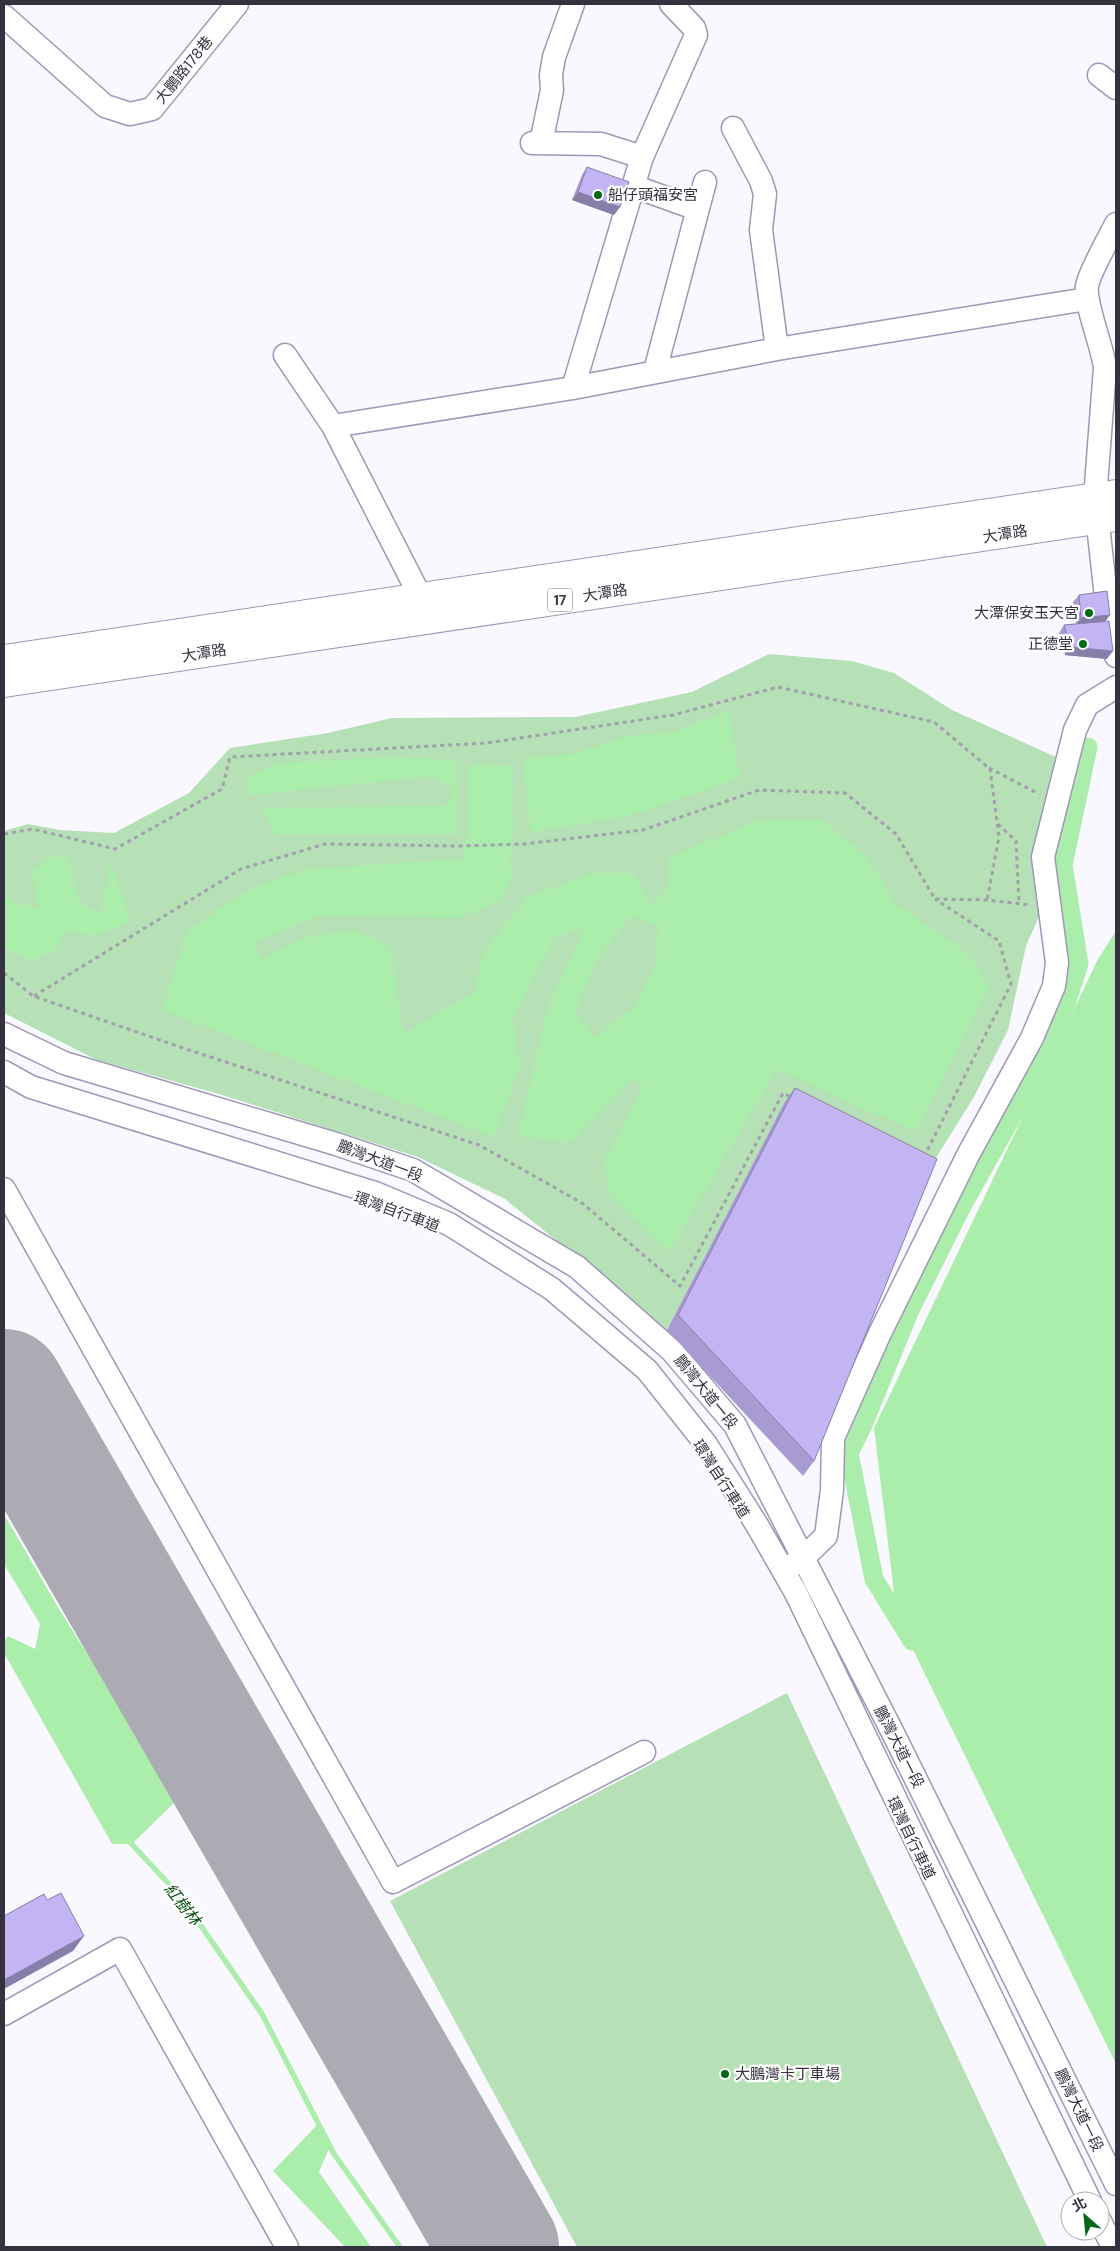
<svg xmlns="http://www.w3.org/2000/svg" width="1120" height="2251" viewBox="0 0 1120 2251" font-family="'DM Sans','Noto Sans TC',sans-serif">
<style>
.green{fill:#b6e0b5}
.water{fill:#abedaa;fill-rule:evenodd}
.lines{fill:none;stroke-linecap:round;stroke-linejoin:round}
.stream{stroke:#abedaa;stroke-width:5.5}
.canal{stroke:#abedaa;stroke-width:19}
.runway{stroke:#acabb4;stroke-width:120}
.minor-casing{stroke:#9e97b7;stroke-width:25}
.major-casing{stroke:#9e97b7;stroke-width:30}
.path{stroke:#a2a1ab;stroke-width:3;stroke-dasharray:4 4;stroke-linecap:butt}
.minor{stroke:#fff;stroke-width:22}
.major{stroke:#fff;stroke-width:28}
.wall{fill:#a89bd1}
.shaded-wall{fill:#887eaa}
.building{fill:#c3b4f3;stroke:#887eaa}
.poi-dot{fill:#036915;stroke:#fff;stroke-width:2}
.labels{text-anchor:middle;stroke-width:4.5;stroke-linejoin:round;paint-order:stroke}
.shield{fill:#fff;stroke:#717079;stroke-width:1}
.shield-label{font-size:14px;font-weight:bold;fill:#34323f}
.street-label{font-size:15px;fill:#34323f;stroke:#fff}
.poi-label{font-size:15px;fill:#34323f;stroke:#fff;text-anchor:start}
.water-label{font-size:16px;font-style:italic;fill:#064e10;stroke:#fff}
</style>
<rect width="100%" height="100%" fill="#f9f8ff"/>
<path class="green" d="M769,654L852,661L894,673L952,710L1067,762L1063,862L1026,946L1008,1030L974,1097L926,1174L784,1103L667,1330L505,1199L418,1157L219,1094L97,1060L4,1013V831L28,824L60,830L114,833L189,793L230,748L328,733L392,718L575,717L692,692Z
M787,1693L1047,2247H577L390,1901Z"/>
<path class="water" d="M729,711L740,778L629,816L531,832L523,758L573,754L624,737L672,732Z
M390,757L458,760L456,834H275L262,808L446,806L453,790L436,776L249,795L247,776L280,763Z
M469,764L512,766L514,832L510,858L512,877L500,900L459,918L320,916L255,942L261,958L309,936L355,930L391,947L403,1034L475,991L483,952L528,896L594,873H633L653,904L669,887L670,857L759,820H822L868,857L895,903L969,954L990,988L915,1132L777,1069L669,1252L608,1194L605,1158L644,1085L632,1080L570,1143L518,1136L547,1010L584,929L556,937L513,1017L520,1067L494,1137L162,1010L187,931L248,890L306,869L463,859L467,830ZM632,916L658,925L657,963L633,1008L595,1037L575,1012L596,960Z
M51,856L68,858L80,904L100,913L111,863L131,922L93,936L65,930L57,949L32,960L4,947V895L11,902L38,908L32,871Z
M1116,931V2064L897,1617L874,1428L1098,959Z
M4,1514L62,1614L179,1798L132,1844H112L4,1653V1642L8,1636L35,1649L40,1624L4,1564Z
M318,2124L330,2146L319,2172L371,2247H345L273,2171Z"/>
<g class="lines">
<path class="stream" d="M127,1839L181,1897L262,2014L334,2154L400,2247"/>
<path class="canal" d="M912,1641L874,1579L849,1453L863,1425L910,1310L962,1206L1029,1086L1067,1001L1079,964L1063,865L1088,747"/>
<path class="runway" d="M4,1389L499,2247"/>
<g class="minor-casing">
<path id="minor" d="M4,16L105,106L130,114L152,109L237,4
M1099,75L1116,88
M733,128L761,181L765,194L761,230L777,349
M532,143L601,144L642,157
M541,143L552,90L551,75L554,57L573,4
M633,186L697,209
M1116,224C1109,238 1089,273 1087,286C1084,303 1103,347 1105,368L1095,498L1109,624L1116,656
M285,355L333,426L420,596
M655,371L705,182
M573,388L642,157L696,35L694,28L671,4
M333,426L573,388L777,349L1087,299
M4,1034L64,1063L336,1144L413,1170L577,1267L672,1351L735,1425L894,1735L1116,2184
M4,1072L31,1087L375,1193L449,1224L552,1289L647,1370L705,1443L757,1525L796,1593L1090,2201
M4,1189L393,1882L644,1752
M792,1565L803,1558L826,1536L832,1490L833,1438L880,1333L968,1155L1032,1038L1054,986L1057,963L1043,857L1075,730L1087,705L1116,687
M4,2014L120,1949L287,2247
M1100,2221L1113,2247"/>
</g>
<g class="major-casing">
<path id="major" d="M4,659L1116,494
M4,683L1116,517"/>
</g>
<path class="path" d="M989,768L1039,794
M998,824L1016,841L1019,903
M4,834L33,829L115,849L222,789L230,757L487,743L673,715L778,687L934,722L990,769L999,837L987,900
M4,973L33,996L183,1048L479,1145L582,1203L680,1286L783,1093L791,1097
M34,996L241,869L325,844L458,846L524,844L643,830L759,790L845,793L896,834L935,899L987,900L1031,905
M924,1157L1011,984L999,941L935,899"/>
<use href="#minor" class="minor"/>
<use href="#major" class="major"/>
</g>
<path class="wall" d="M587,167L620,207L614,215L572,200L582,175Z
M1079,595L1110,615L1105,621L1107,659L1065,655L1059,633L1064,625L1076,624L1073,602Z
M795,1088L814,1461L803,1476L667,1330L784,1103Z"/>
<path class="shaded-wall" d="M578,192L620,207L614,215L572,200Z
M1110,615L1104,623L1076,626L1081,618Z
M1070,647L1113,651L1107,659L1065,655Z
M84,1936L73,1951L4,1989V1980Z"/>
<path class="building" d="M587,167L629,182L620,207L578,192Z
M1107,591L1110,615L1081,618L1079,595Z
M1109,621L1113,651L1070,647L1064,625Z
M795,1088L937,1159L814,1461L678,1315Z
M61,1893L84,1936L4,1980V1916L44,1894L47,1900Z"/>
<g class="poi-dot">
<circle cx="598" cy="195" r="5"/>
<circle cx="1089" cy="613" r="5"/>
<circle cx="1083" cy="644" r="5"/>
<circle cx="725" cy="2074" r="5"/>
</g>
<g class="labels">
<rect class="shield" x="547.5" y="588.5" width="25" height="23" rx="4"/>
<g class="shield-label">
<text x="560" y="605">17</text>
</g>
<g class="street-label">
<text transform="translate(184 70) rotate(-51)" y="5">大鵬路178巷</text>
<text transform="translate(1005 534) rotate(-9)" y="5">大潭路</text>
<text transform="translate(605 593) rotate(-9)" y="5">大潭路</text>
<text transform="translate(204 653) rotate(-9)" y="5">大潭路</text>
<text transform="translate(380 1161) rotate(21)" y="5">鵬灣大道一段</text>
<text transform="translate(397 1212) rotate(20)" y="5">環灣自行車道</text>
<text transform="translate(706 1392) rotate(51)" y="5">鵬灣大道一段</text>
<text transform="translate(721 1479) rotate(57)" y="5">環灣自行車道</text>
<text transform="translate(899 1747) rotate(63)" y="5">鵬灣大道一段</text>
<text transform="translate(911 1838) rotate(64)" y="5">環灣自行車道</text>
<text transform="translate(1079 2110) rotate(64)" y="5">鵬灣大道一段</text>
</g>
<g class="poi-label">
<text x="608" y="200">船仔頭福安宮</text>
<text x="1079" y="618" text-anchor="end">大潭保安玉天宮</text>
<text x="1073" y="649" text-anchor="end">正德堂</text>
<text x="735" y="2079">大鵬灣卡丁車場</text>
</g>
<g class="water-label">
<text transform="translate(183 1904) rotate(52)" y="6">紅樹林</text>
</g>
</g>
<rect width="1120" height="2251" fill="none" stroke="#34323f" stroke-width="10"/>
<g transform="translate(1085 2216) rotate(333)"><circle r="24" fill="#ffffff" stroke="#aeadb2"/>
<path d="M0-4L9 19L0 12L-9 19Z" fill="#036915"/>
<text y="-8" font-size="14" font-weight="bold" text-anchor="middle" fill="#34323f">北</text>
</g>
</svg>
